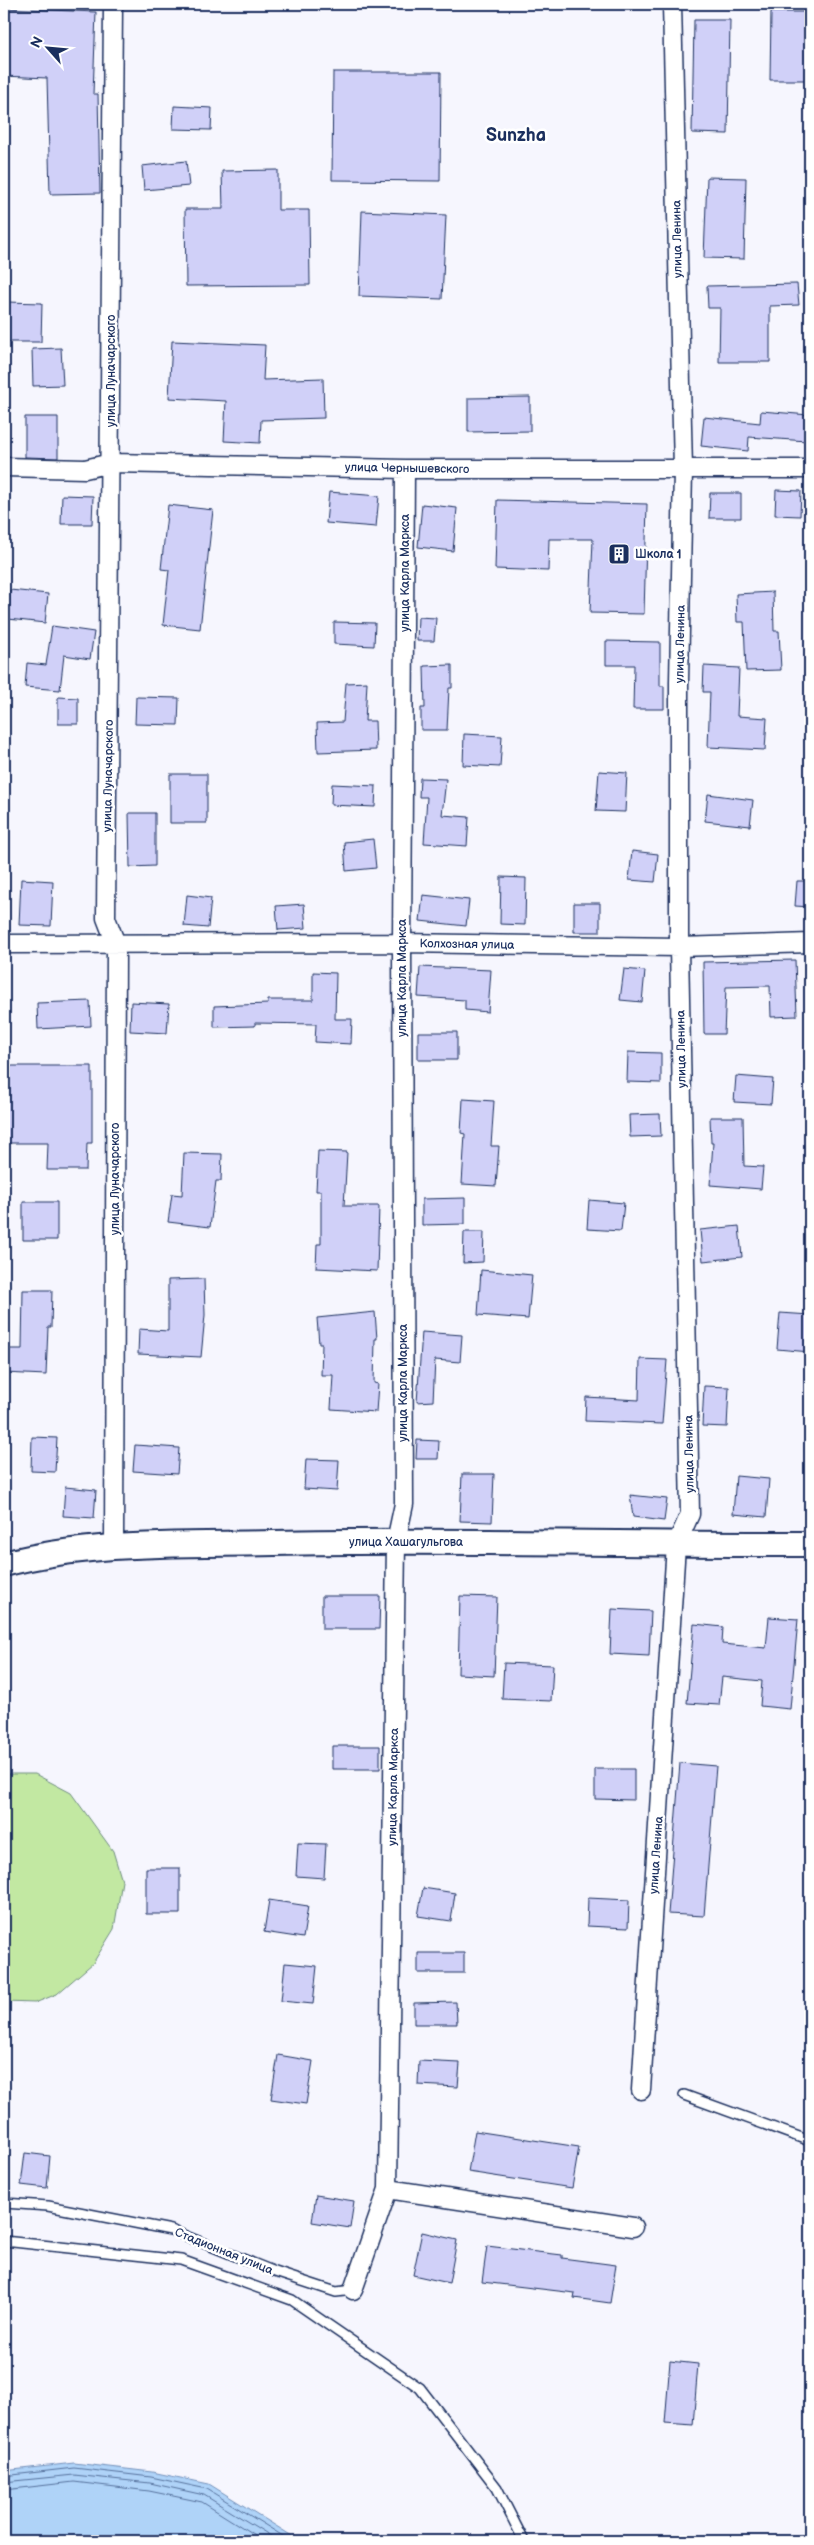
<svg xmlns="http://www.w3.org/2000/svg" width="814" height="2545" viewBox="0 0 814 2545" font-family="'Balsamiq Sans',sans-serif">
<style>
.green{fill:#c2e8a2;stroke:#6e8c80}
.water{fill:#afd3f8;stroke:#7491ba}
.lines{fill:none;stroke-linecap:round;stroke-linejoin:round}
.shore{stroke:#56719c;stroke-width:1}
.building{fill:#d0d0f8;stroke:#1b2f5e}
.service-casing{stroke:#1b2f5e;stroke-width:12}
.minor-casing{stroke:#1b2f5e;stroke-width:21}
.secondary-casing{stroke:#1b2f5e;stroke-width:28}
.service{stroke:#fff;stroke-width:9}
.minor{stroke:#fff;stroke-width:18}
.secondary{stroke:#fff;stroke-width:24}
.labels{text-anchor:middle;stroke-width:5;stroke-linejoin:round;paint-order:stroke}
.street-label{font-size:12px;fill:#1b2f5e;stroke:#fff}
.poi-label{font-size:12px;font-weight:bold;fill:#1b2f5e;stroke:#fff;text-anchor:start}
.district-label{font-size:18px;font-weight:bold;fill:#1b2f5e;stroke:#fff}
</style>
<rect width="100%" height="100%" fill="#f6f6fe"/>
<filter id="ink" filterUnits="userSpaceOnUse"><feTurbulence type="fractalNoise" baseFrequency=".02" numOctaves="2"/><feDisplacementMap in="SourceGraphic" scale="10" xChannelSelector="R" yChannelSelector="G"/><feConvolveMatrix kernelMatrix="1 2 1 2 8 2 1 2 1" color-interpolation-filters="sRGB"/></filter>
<g filter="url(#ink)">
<path class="green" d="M4,1774H35L71,1793L113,1851L122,1881L114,1929L93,1963L57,1994L35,2003L4,2002Z"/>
<path class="water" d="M74,2463L152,2472L209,2484L300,2541H4V2471Z"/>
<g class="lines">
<path class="shore" d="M4,2476L74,2468L151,2477L207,2489L291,2541
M4,2482L74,2475L150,2483L204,2495L279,2541
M4,2490L74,2482L149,2491L202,2502L264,2541"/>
</g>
<path class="building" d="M4,8L96,12L93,94H98L100,193L50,194L47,78L4,76Z
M771,12H810V80H770Z
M694,20H730L728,134L692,133Z
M333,72H441L440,181L332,180Z
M174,106L212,108L211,130L173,129Z
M186,161L189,186L144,190L142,166Z
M278,170V210H309L310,285L186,286L185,209H223L222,171Z
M707,177L746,178L744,259L704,258Z
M362,211L446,215L442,299L359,296Z
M797,284L799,305L770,306V362H719L720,308H708L707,286Z
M6,302L42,303L41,342H5Z
M172,341L265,345L263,380L323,378L324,418L261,420L260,443L224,441L226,401L169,398Z
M61,348L63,385L33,386L32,349Z
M530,397V431L468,432V398Z
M761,411L809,415L807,441L749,437L748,451L701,446L704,417L760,423Z
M25,417H58V458L25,457Z
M776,490L801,491L800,516L775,515Z
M329,492L379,496L376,527L326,523Z
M710,493H741V518H709Z
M62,495L93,496L92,524H61Z
M497,500L647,504L644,614L590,613L593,539H549L548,571L495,569Z
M422,504L457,508L453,551L418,547Z
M168,505L213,510L200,629L163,625L169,570L161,569Z
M10,590L48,594L45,623L8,619Z
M773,592L774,631H779L781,670L746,671L744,622H737L736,594Z
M418,617L436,618L434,641H417Z
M334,622L375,623L374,646L334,644Z
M52,626L94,632L90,659L64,655L60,690L25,687L27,663L46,665Z
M606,641L660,642V686H664V709H633L634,665H606Z
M452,665V688H449L447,730H421V708H425L424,666Z
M704,666L739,668L737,716L767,718L765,750L708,747L710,692H703Z
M367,682L365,721H375L376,750L318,752L317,723L343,722L346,683Z
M58,697L78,698V724H58Z
M136,697L179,698L178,725L135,724Z
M464,734L502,736L500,767L463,765Z
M599,771L627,773L625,812L596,811Z
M170,774H207V823H170Z
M420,778L446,779L442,815L469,817L467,846L424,843L427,797H419Z
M332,784L376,786L375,807L331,805Z
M708,794L753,800L750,826L705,821Z
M129,813H155V866L130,867Z
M373,839L376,868L346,871L344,842Z
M632,851L658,854L655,882L629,880Z
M501,877L526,878L525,925L500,924Z
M21,879L53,881L51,926L19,925Z
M797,881H810V907L795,906Z
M187,895L211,898L208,928L184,926Z
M423,895L469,900L466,926L420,921Z
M574,903H600V932H574Z
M304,904L306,928L278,930L276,906Z
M795,960L797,1016L771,1017L770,986L726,987L724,1034H704L703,962Z
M420,967L491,970L488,1012L465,1010V1000L418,997Z
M624,969L645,971L642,1002L620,1000Z
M313,972L336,973L335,1019H352L351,1044L315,1042L316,1024L255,1023V1026L214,1027V1006L268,1004V1000H313Z
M90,1001L91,1026L38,1029L37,1003Z
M131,1002L169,1004L167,1033L130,1031Z
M418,1032H457V1060H418Z
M628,1052L661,1053V1083L627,1082Z
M5,1066H92V1143H87L86,1170H47L48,1143H4Z
M736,1076L773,1079L771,1104L734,1102Z
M463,1099L494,1101L491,1146H499L496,1186L462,1184L465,1134L461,1133Z
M660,1114L661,1136L630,1137L629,1115Z
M710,1117H743L744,1166L763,1167L761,1189L710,1185L713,1143H711Z
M318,1151L347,1152L344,1206H379L377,1271L316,1268L317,1244H321V1191H316Z
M184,1153L222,1154L221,1181H216L210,1227L168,1222L172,1194L182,1195Z
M465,1198V1224L422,1225V1199Z
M589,1200L624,1203L621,1231L587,1229Z
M23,1202H57V1240H23Z
M739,1226L742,1257L703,1261L700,1230Z
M464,1232H484L483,1262L463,1263Z
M481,1270L532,1275L528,1319L478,1315Z
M204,1279L205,1315L201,1357L138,1354L139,1329L168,1331V1280Z
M23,1290H52L51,1327H48L46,1375L4,1373V1349H22Z
M375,1312L377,1339H375L374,1383L378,1384L376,1412L331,1409L333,1375H321L322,1344H319L317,1318Z
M780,1313L810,1315V1352L777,1349Z
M422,1332L462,1335L460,1362L435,1360L433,1401L417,1402Z
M640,1359L667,1360L662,1424L585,1421L586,1397L639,1400Z
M704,1386L729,1387L727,1427L702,1426Z
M32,1437L57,1438L55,1472L31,1471Z
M417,1440L439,1441L438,1459H416Z
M135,1445L179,1448L177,1474L133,1471Z
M306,1459L339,1460L337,1491L304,1489Z
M462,1474H494L492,1522L460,1521Z
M736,1476L769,1479L766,1517L733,1514Z
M65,1487L96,1490L94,1518L63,1516Z
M630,1495L667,1499L664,1521L633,1517Z
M322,1596H380L379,1629H322Z
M460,1596L497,1597L494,1676L458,1674Z
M612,1609L651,1611L649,1656L610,1654Z
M769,1617L798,1619L790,1709L760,1706L762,1681L722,1677L719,1705L687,1703L694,1624L723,1627L722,1644L766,1648Z
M504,1663L553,1665L551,1701L502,1699Z
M332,1746H380V1769H332Z
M680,1763L716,1766L704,1916L668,1914Z
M595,1769H634V1800L595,1799Z
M298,1843L326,1844L324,1878L296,1876Z
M146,1868H180V1914H146Z
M423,1888L455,1893L451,1921L418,1916Z
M588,1898L629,1900L628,1928L587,1926Z
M269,1900L308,1906L303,1938L264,1932Z
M418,1953H464V1973H418Z
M285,1963L317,1966L313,2004L281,2001Z
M456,2002L457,2024H414V2003Z
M278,2055L313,2061L306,2104L271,2099Z
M419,2061L460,2063L458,2087L418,2085Z
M475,2131L579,2147L572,2188L468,2172Z
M25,2153L50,2156L47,2188L21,2185Z
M316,2195L354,2201L350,2228L312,2222Z
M422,2232L457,2240L449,2283L413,2275Z
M487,2246L562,2255V2258L616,2265L610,2303L574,2298L575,2293L482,2282Z
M670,2361L698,2364L693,2425L665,2423Z"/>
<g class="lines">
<g class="service-casing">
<path id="service" d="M684,2095L810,2141
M4,2203L48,2206L171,2230L275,2272L336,2292L353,2290
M4,2241L181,2260L292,2300L420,2388L497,2488L524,2541"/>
</g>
<g class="minor-casing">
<path id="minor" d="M113,4L106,918L116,944L114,1546
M4,467L85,469L111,463L405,469H810
M4,944L402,943L679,947L810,943
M641,2090L676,1545L690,1514L679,947V682L683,469L672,4
M388,2189L633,2227
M353,2290L388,2189L396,1541L404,1504L402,943L405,469"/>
</g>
<g class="secondary-casing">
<path id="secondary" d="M4,1564C91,1541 184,1545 274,1543C453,1539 632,1545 810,1544"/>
</g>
<use href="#service" class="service"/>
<use href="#minor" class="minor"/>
<use href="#secondary" class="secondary"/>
</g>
</g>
<defs>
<g id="building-square" transform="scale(1.125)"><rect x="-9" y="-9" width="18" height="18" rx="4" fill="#1b2f5e" stroke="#fff"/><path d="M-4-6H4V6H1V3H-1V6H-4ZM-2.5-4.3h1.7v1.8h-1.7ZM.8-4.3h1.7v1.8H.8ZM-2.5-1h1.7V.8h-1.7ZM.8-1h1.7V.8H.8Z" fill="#fff"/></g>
</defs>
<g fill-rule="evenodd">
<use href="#building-square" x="619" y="554"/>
</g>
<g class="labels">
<g class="street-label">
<text transform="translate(677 239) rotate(-91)" y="4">улица Ленина</text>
<text transform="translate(111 371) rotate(-90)" y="4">улица Луначарского</text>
<text transform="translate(407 468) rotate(1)" y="4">улица Чернышевского</text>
<text transform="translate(405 573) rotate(-90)" y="4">улица Карла Маркса</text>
<text transform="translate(680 644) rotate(-89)" y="4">улица Ленина</text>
<text transform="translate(108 776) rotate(-89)" y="4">улица Луначарского</text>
<text transform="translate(467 944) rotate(1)" y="4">Колхозная улица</text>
<text transform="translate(402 978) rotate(-90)" y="4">улица Карла Маркса</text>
<text transform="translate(681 1049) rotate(-91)" y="4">улица Ленина</text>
<text transform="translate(115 1179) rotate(-90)" y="4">улица Луначарского</text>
<text transform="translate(403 1383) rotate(-90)" y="4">улица Карла Маркса</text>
<text transform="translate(689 1454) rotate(-91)" y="4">улица Ленина</text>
<text x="406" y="1546">улица Хашагульгова</text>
<text transform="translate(393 1787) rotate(-89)" y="4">улица Карла Маркса</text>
<text transform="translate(656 1855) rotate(-86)" y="4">улица Ленина</text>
<text transform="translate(224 2251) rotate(22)" y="4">Стадионная улица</text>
</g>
<g class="poi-label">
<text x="635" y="558">Школа 1</text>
</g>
<g class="district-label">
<text x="516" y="141">Sunzha</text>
</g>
</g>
<rect width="814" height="2545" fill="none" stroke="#fff" stroke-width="20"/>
<rect x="10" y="10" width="794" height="2525" fill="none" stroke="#1b2f5e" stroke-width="2" filter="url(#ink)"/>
<g transform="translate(48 48) rotate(297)" stroke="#ffffff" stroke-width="4" paint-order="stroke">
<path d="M0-4L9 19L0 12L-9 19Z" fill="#1b2f5e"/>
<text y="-8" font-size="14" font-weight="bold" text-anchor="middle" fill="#1b2f5e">N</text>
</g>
</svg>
